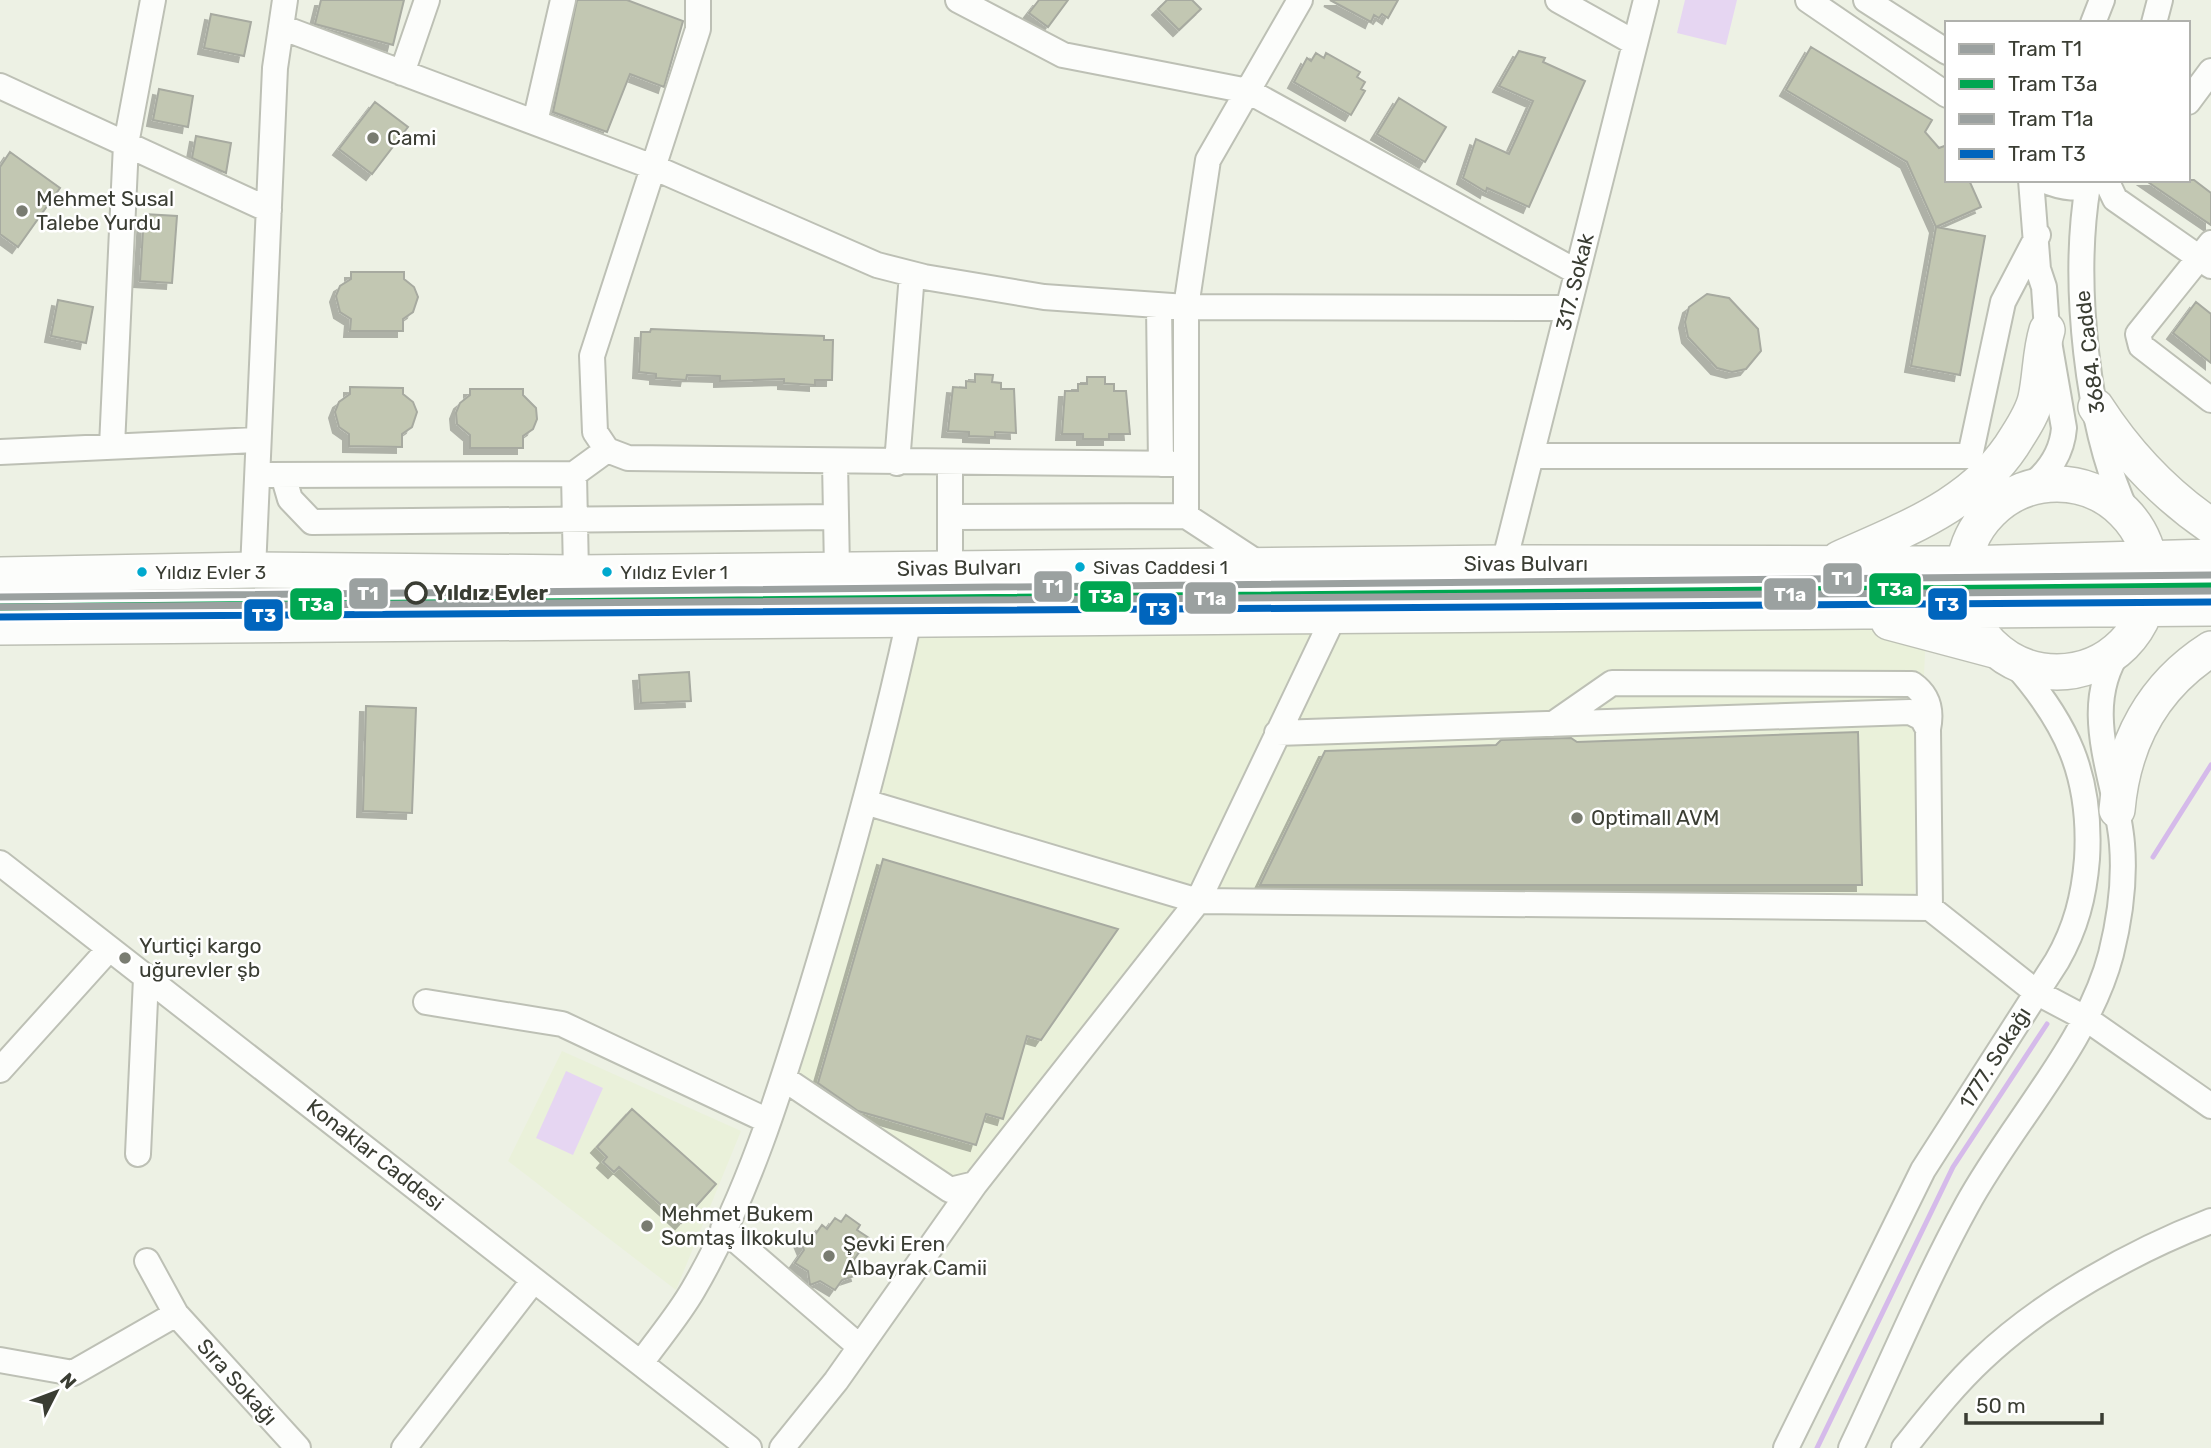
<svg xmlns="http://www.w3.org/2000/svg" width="2211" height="1448" viewBox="0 0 2211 1448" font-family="Rubik,sans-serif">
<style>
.built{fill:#eaf1da}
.green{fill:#e6d6f2}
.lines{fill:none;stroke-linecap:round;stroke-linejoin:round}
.stream{stroke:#d5baea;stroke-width:5}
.building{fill:#c2c7b2;stroke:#a7aaa0;stroke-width:2;filter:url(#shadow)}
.minor-casing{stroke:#bdc0b5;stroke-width:28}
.highway-casing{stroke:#bdc0b5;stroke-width:38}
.minor{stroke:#fcfdfb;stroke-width:24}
.highway{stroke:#fcfdfb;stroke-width:35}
.tram-1-casing{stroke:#fff;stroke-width:12}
.tram-2-casing{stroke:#fff;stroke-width:12}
.tram-3-casing{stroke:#fff;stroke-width:12}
.tram-4-casing{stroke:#fff;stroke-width:12}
.tram-1{stroke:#9ba1a0;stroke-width:7}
.tram-2{stroke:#00a651;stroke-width:7}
.tram-3{stroke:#9ba1a0;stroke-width:7}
.tram-4{stroke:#0065bd;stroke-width:7}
.poi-dot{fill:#797c71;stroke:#fff;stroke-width:2.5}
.bus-dot{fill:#00a9ce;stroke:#fff;stroke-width:2.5}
.stop-dot{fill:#fff;stroke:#3a3d33;stroke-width:3.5}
.labels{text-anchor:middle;stroke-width:5;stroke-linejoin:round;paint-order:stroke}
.bus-label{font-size:19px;fill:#3a3d33;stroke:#fff;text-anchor:start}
.poi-label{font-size:21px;fill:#3a3d33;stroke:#fff;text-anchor:start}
.street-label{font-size:21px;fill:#3a3d33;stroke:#fff}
.stop-label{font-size:21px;font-weight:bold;fill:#3a3d33;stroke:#fff;text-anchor:start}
.line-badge{stroke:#fff;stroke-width:2.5}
.badge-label{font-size:19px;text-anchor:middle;font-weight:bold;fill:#fff}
</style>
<defs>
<filter id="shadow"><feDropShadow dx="-6" dy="6" stdDeviation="0" flood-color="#0004"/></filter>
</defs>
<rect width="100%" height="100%" fill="#edf1e4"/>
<path class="built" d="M1928,583L1914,908L1202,902L961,1199L785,1078L929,596Z
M562,1051L741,1131L676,1290L508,1161Z"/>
<path class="green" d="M1685,0H1737L1726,45L1677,33Z
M566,1071L603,1088L573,1155L536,1138Z"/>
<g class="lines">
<path class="stream" d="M2153,857L2211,765
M1817,1448L1953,1167L2047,1024"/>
</g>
<path class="building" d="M321,0H404L393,45L315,24Z
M577,0H627L683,21L664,87L630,74L607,132L553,112Z
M1039,0H1068L1048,27L1029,13Z
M1167,0H1192L1201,9L1179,30L1158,9Z
M1330,0H1398L1388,18L1382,14L1379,18L1374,15L1371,22Z
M211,14L251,22L244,56L204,48Z
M1811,47L1932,120L1925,132L1939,148L1947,145V180H1969L1981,207L1936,227L1907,162L1786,90Z
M1519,51L1545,58L1543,62L1585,81L1529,207L1487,188L1486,192L1463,178L1476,139L1509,154L1521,128L1533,101L1499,86Z
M1316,53L1324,58L1326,53L1360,72L1357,77L1365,82L1361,89L1365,91L1351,115L1294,82L1307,58L1311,61Z
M159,89L193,96L188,127L153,120Z
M1399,98L1446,127L1425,162L1377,134Z
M375,102L408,127L372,174L339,149Z
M196,136L231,143L226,173L192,158Z
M10,152L60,188L18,247L0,234V167Z
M2145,180H2194L2211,193V225Z
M144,214L177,216L172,283L140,281Z
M1936,227L1985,236L1960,375L1911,366Z
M351,272H404V279L414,287L418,297L413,312L403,319V331H350L351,319L340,312L336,296L340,286L351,279Z
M1707,294L1729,298L1758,329L1761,351L1746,369L1732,372L1717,368L1688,337L1685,322L1689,307Z
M58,300L93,307L86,343L51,336Z
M2196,302L2211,314V363L2173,333Z
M651,329L824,336V340H833L832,380H815V385L784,383V379L720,381V376L687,375L686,380L656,378V374L639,372L641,332H650Z
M975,374L993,375L992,382L1001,383V389H1014L1016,433L995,432V437L969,436V432L948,431L953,387L966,388V381L975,382Z
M1087,377H1105V384H1114V391H1126L1130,434H1109V439H1083V434H1062L1065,391H1078V384H1087Z
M350,387L403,388V394L413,402L417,412L412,427L402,434V447L349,446V434L339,427L335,412L339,402L350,394Z
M470,389H523V395L536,408L537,419L533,429L523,436V448H470V435L457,424L456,413L460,403L470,395Z
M689,672L691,701L641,703L639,675Z
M366,706L416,708L412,813L363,811Z
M1858,732L1862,885H1260L1325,751L1496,745L1501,740L1571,738L1577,742Z
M883,859L1118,929L1041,1040L1027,1036L1003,1119L986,1114L976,1145L858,1111L818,1083Z
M632,1109L716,1184L681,1223L619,1167L614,1172L603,1162L607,1157L597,1147Z
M846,1215L860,1225L857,1230L869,1238L853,1261L857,1275L842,1280L835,1290L820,1281L810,1285L808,1271L795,1263L804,1250L799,1238L814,1236L822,1225L827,1229L835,1218L841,1222Z"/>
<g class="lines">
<g class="minor-casing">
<path id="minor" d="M698,0V29L592,356L595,432L607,450L628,458L1186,464
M958,0L1063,55L1248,91L1577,272
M1558,0L1635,43
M1808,0L1947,95
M1866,0L1947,52
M2093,23L2102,0
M2154,23L2160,0
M281,27L653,167L877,265L924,277L1044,297L1186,307L1568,308
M402,73L427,0
M0,86L269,210
M2188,102L2211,71
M535,122L563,0
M2043,180C2062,188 2080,192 2099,180
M2106,180L2115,199L2211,266
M2088,185C2072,281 2086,427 2128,515
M2211,243L2138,334L2141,346L2211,400
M1159,306L1161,464
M112,446L126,144L153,0
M0,452L258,440
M1531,456H1970L2003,302L2038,235
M835,461L837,570
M897,463L912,274
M950,463V568
M574,474L576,573
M269,475L574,474L607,450
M283,475L290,499L312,522L836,517
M2028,488C2048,473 2062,454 2064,428L2047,330L2044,287L2038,269L2031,180
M1186,516V307L1208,160L1300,0
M950,517L1186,516L1261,565
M1504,563L1646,0
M253,570L275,68L285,0
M1553,724L1612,683L1912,684C1928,695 1932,710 1928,729
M1277,733L1910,712L1922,718L1928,729L1930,908
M865,802L1198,901L1930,908L2036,992L2085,1018L2211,1106
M0,863L749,1448
M426,1002L562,1024L768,1121
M0,1070L109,949
M783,1078L950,1190L975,1184L1198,901L1335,614
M138,1154L146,978
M723,1229L860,1347
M147,1261L176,1314L298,1448
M0,1360L73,1373L176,1314
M641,1363C658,1339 678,1316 693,1290C747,1198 780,1091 811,989C848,867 882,745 909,620
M404,1448L534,1280
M782,1448L836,1381L975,1184
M1786,1448L1923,1170L2057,961C2076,928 2084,896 2087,859C2092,776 2067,722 2012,661
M1851,1448C1890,1367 1924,1283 1967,1205C2011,1124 2088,1043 2111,954C2120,918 2125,880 2122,844C2117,779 2078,709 2120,649
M1904,1448C1929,1417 1953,1386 1982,1359C2043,1301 2133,1251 2211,1221"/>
</g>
<g class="highway-casing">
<path id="highway" d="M2096,407C2127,455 2164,494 2211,526
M1963 578a94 94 0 1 1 188 0a94 94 0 1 1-188 0Z
M1839,559C1906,529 1978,503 2017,437C2024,426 2033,412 2036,398C2041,375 2040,353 2047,330
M0,575L253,570L576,573L1504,563L1964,564L2211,557
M1889,622L1998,651
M0,627L2211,608
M2117,810C2123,742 2153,686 2211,649"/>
</g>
<use href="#minor" class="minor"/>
<use href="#highway" class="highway"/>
<g class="tram-1-casing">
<path id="tram-1" d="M0,597L2211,575"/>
</g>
<g class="tram-2-casing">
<path id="tram-2" d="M0,607L2211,586"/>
</g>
<g class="tram-3-casing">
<path id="tram-3" d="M0,607L2211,591"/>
</g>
<g class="tram-4-casing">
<path id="tram-4" d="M0,617L2211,602"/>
</g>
<use href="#tram-1" class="tram-1"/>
<use href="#tram-2" class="tram-2"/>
<use href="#tram-3" class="tram-3"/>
<use href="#tram-4" class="tram-4"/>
</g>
<g class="poi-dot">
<circle cx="373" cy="138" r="7"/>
<circle cx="22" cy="211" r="7"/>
<circle cx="1577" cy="818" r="7"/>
<circle cx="125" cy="958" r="7"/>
<circle cx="647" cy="1226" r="7"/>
<circle cx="829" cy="1256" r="7"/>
</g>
<g class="bus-dot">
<circle cx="1080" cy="567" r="6"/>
<circle cx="142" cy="572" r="6"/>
<circle cx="607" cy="572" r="6"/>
</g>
<circle class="stop-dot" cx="416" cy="593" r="10"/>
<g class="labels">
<g class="bus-label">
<text x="1093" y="574">Sivas Caddesi 1</text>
<text x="155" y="579">Yıldız Evler 3</text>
<text x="620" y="579">Yıldız Evler 1</text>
</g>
<g class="poi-label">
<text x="387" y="145">Cami</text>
<text x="36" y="206">Mehmet Susal<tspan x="36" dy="24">Talebe Yurdu</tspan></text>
<text x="1591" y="825">Optimall AVM</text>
<text x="139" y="953">Yurtiçi kargo<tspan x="139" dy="24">uğurevler şb</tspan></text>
<text x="661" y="1221">Mehmet Bukem<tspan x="661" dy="24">Somtaş İlkokulu</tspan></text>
<text x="843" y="1251">Şevki Eren<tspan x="843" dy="24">Albayrak Camii</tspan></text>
</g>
<g class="street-label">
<text transform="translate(1575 282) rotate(-76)" y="7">317. Sokak</text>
<text transform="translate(2090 352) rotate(-97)" y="7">3684. Cadde</text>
<text x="1526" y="571">Sivas Bulvarı</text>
<text transform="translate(959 568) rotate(-1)" y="7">Sivas Bulvarı</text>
<text transform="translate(1995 1058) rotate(-58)" y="7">1777. Sokağı</text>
<text transform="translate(375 1155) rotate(38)" y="7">Konaklar Caddesi</text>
<text transform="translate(237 1382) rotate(48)" y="7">Sıra Sokağı</text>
</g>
<g class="stop-label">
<text x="433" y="600">Yıldız Evler</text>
</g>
</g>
<g class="line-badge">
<rect x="1822" y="562" width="41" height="33" rx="7" fill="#9ba1a0"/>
<rect x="1033" y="570" width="40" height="33" rx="7" fill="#9ba1a0"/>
<rect x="1868" y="572" width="54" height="34" rx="7" fill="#00a651"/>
<rect x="348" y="577" width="41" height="33" rx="7" fill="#9ba1a0"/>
<rect x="1763" y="577" width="54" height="34" rx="7" fill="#9ba1a0"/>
<rect x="1079" y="580" width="53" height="33" rx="7" fill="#00a651"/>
<rect x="1184" y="581" width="53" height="34" rx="7" fill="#9ba1a0"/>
<rect x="1927" y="587" width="41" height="34" rx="7" fill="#0065bd"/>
<rect x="289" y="587" width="54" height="34" rx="7" fill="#00a651"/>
<rect x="1138" y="592" width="40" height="34" rx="7" fill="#0065bd"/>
<rect x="243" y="598" width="41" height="34" rx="7" fill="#0065bd"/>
</g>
<g class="badge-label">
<text x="1842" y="585">T1</text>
<text x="1053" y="593">T1</text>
<text x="1895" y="596">T3a</text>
<text x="368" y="600">T1</text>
<text x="1790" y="601">T1a</text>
<text x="1106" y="603">T3a</text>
<text x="1210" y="605">T1a</text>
<text x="1947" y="611">T3</text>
<text x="316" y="611">T3a</text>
<text x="1158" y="616">T3</text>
<text x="264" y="622">T3</text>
</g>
<rect x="1945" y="21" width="245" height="161" fill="#ffffff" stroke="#b0b1ad" stroke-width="2"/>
<rect x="1959" y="44" width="35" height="10" fill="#9ba1a0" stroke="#b0b1ad" stroke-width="2"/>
<text x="2008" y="56" font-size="21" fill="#3a3d33">Tram T1</text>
<rect x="1959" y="79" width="35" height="10" fill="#00a651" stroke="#b0b1ad" stroke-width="2"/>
<text x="2008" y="91" font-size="21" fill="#3a3d33">Tram T3a</text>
<rect x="1959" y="114" width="35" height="10" fill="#9ba1a0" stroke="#b0b1ad" stroke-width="2"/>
<text x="2008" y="126" font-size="21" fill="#3a3d33">Tram T1a</text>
<rect x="1959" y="149" width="35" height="10" fill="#0065bd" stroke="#b0b1ad" stroke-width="2"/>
<text x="2008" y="161" font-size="21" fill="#3a3d33">Tram T3</text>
<g transform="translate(56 1392) rotate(48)" stroke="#ffffff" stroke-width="5" paint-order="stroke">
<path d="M0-5L12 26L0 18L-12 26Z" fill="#3a3d33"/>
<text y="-10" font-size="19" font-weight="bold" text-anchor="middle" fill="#3a3d33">N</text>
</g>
<path d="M1966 1413v10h136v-10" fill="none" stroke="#3a3d33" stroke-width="3.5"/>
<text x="1976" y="1413" font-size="21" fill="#3a3d33" stroke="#ffffff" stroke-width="5" paint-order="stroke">50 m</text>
</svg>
